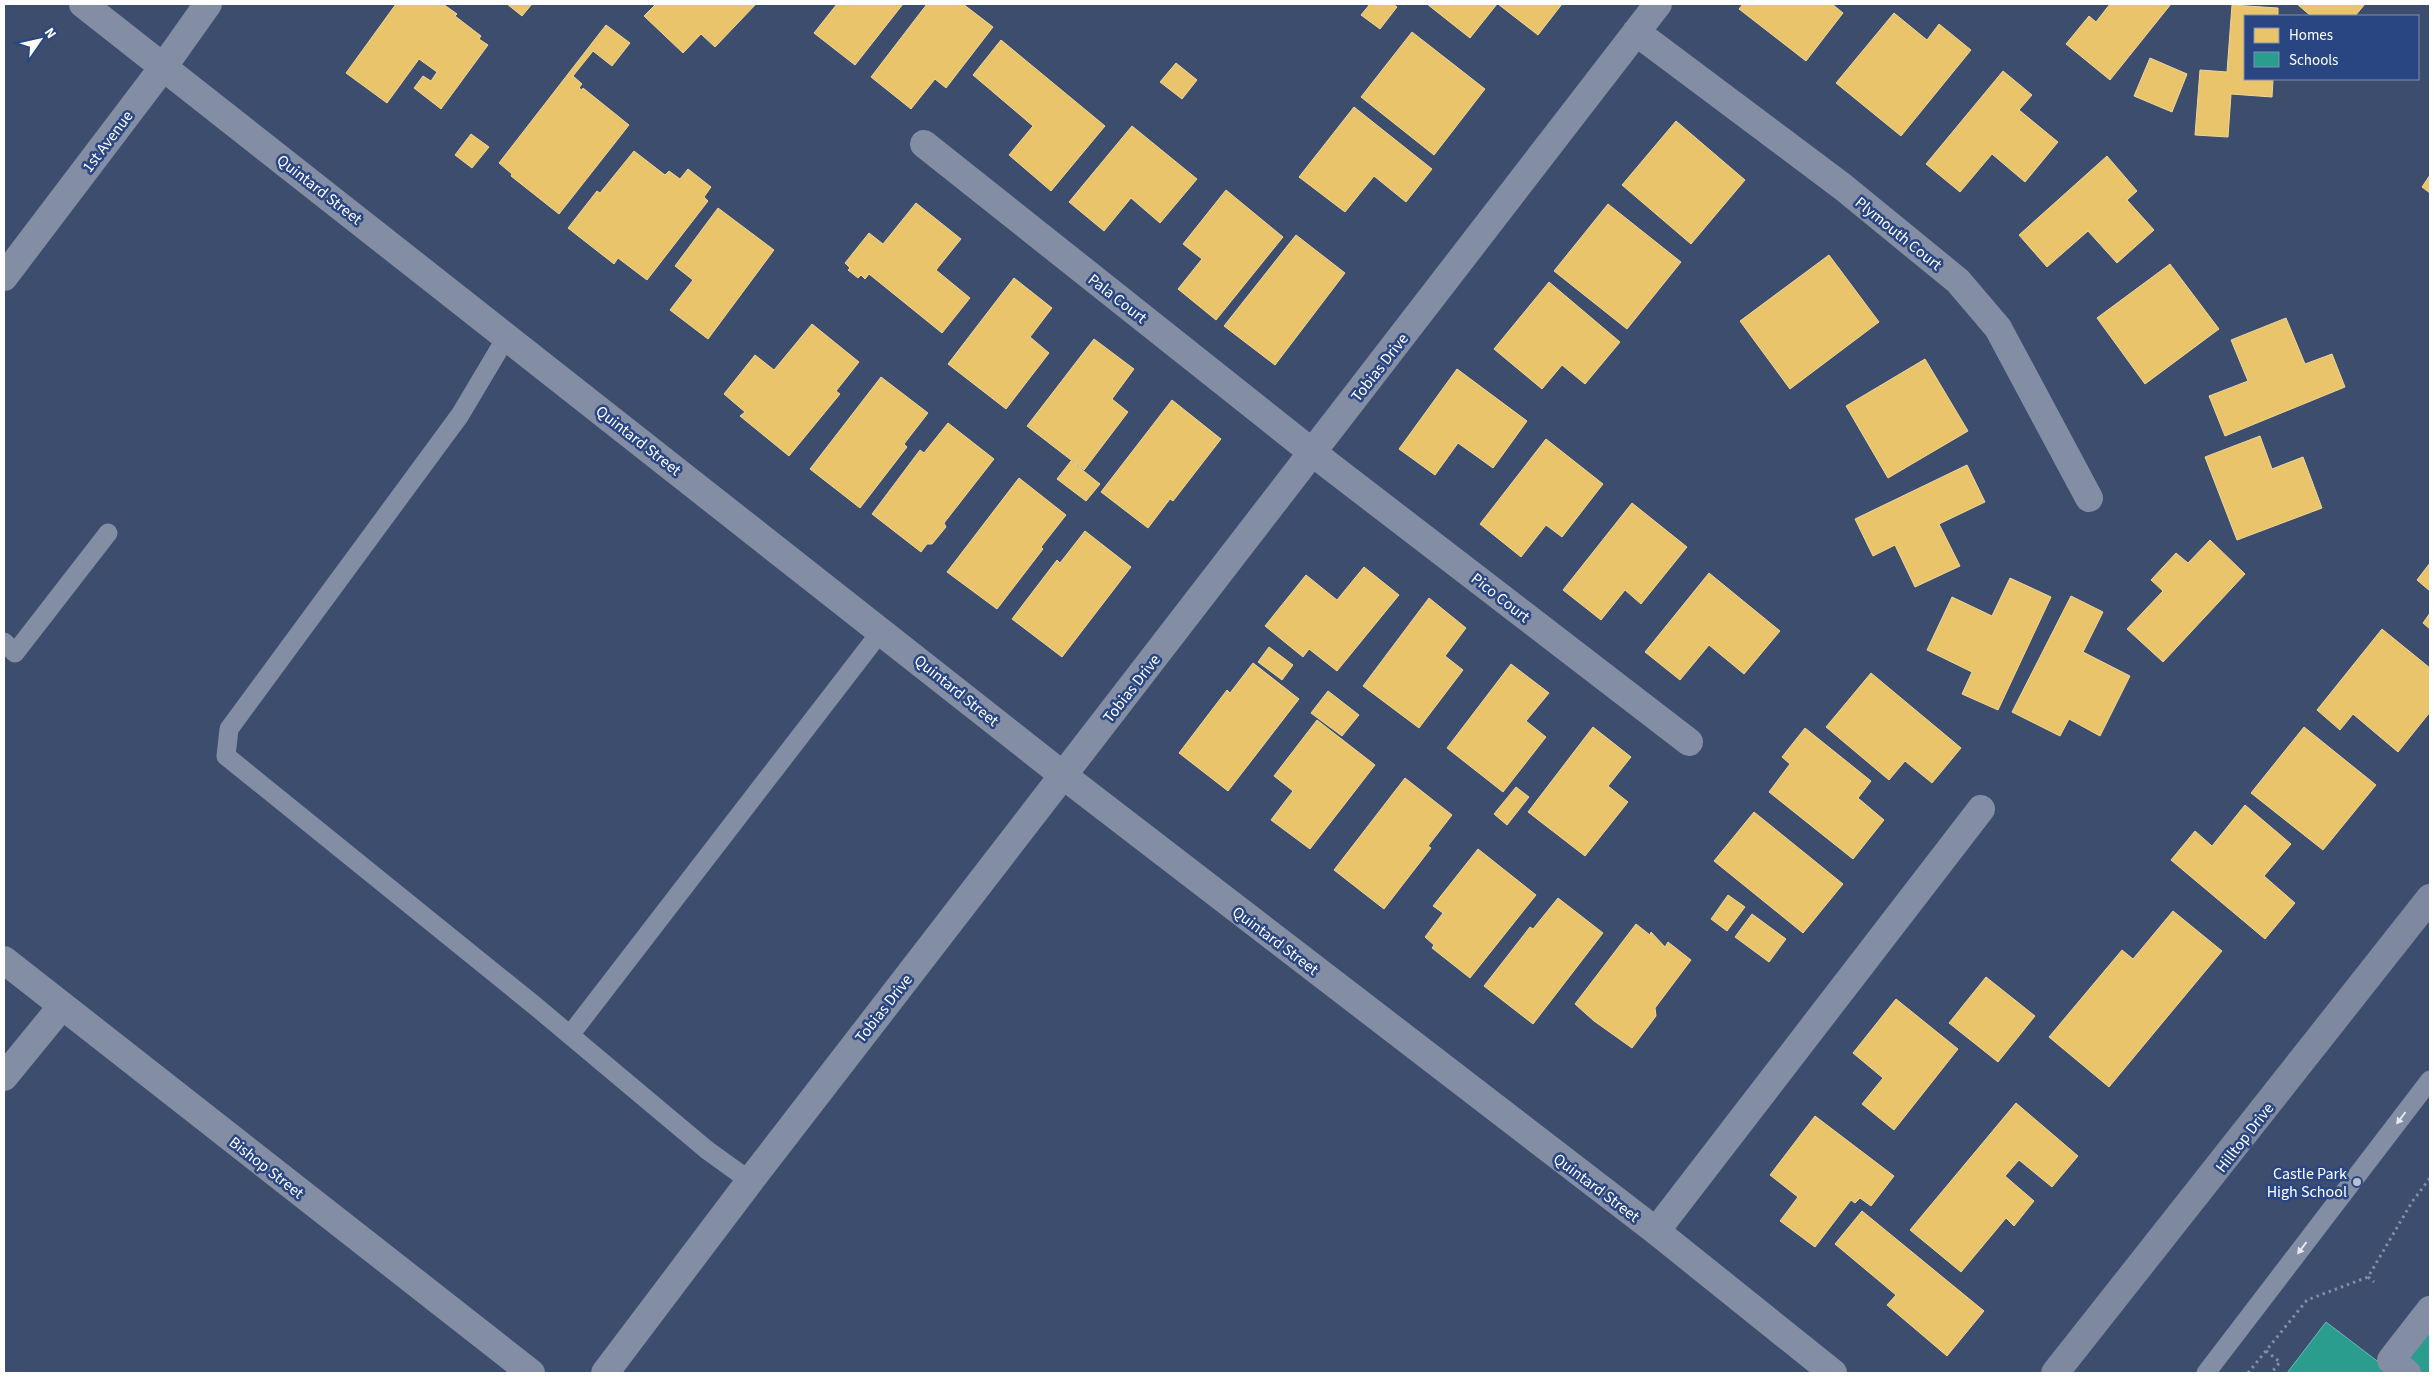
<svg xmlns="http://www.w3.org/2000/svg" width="2434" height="1377" viewBox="0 0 2434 1377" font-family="'Source Sans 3',sans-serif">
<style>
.homes{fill:#e9c46a;stroke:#f0d697}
.schools{fill:#2a9d8f;stroke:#6abab1}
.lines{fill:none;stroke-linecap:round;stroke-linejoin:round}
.path{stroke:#838ea4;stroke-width:3;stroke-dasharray:2.5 4;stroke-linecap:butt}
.service{stroke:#838ea4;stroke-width:19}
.pedestrian{stroke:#838ea4;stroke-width:28}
.minor{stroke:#838ea4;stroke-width:28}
.tertiary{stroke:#838ea4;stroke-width:28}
.secondary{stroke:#7e89a0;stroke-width:28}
.oneway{fill:#e6e8ed}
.poi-dot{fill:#bbc1cc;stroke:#294682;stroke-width:2}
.labels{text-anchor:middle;stroke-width:5;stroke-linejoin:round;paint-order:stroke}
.street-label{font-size:16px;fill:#fff;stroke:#294682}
.poi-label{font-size:16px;fill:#fff;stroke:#294682;text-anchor:end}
</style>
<rect width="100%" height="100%" fill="#3d4d6e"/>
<path class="homes" d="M396,4H443L457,14L455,16L481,36L479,39L488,45L441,109L414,88L423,76L431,81L437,72L419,59L387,103L346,73Z
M507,4H532L522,16Z
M656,4H756L715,47L701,34L683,53L644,16Z
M837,4H903L855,65L814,33Z
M927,4H963L993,27L946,88L935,79L911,109L871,77Z
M1370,4H1393L1397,7L1380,29L1361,15Z
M1427,4H1497L1470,38Z
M1498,4H1562L1538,35Z
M1743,4H1832L1843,13L1806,61L1739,9Z
M2110,4H2171L2110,80L2066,44L2089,16L2096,22Z
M2297,4H2365L2355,16H2311Z
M2232,5L2278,8V16H2245V79H2273L2272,97L2231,94L2228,137L2195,135L2200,70L2227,72Z
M1894,13L1927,40L1939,24L1971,50L1901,136L1836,83Z
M606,25L630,43L612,66L593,51L573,76L582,84L579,88L582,90L583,88L629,125L559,214L511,176L512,174L499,163Z
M1412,32L1485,89L1434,155L1361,97Z
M1001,40L1105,126L1051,191L1009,155L1033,126L973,75Z
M2150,58L2187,74L2172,112L2134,96Z
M1176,63L1197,80L1182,99L1160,82Z
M2003,71L2032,95L2019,110L2058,142L2025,182L1992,154L1960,192L1926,164Z
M1354,107L1432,169L1406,202L1374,176L1345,212L1299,177Z
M1676,121L1745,180L1691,244L1622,185Z
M1132,126L1197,179L1160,223L1131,198L1104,231L1069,202Z
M471,134L489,147L472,168L455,155Z
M634,151L665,175L669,171L680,179L688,169L711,187L704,197L708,201L647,280L618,258L614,264L568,228L597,191L600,193Z
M2107,156L2137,191L2127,200L2154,230L2117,263L2088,231L2047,267L2019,235Z
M2430,175V193L2422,187Z
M1226,190L1283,237L1216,320L1178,289L1202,259L1183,244Z
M916,203L961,239L936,270L970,298L942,333L869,274L865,279L861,275L858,278L848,270L850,268L845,263L869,233L883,244Z
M1608,204L1681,262L1627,329L1554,271Z
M718,208L774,250L708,339L670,310L693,280L675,266Z
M1296,235L1345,273L1275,365L1224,326Z
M1829,255L1879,322L1790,389L1740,321Z
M2170,264L2219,329L2145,384L2097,318Z
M1014,278L1052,308L1030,337L1049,353L1006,409L948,364Z
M1549,282L1620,342L1585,384L1562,365L1542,389L1494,349Z
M2286,318L2305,364L2332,354L2345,387L2225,436L2209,396L2248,381L2231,340Z
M812,324L859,362L836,391L840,394L789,456L740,416L745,412L724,394L755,355L774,370Z
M1094,339L1134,369L1112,399L1128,412L1084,470L1027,426Z
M1925,359L1968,431L1888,478L1846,406Z
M1457,369L1527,421L1493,468L1458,443L1435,475L1399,449Z
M881,377L928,413L904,444L907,447L860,508L810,469Z
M1172,400L1221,439L1173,501L1170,499L1148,528L1101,492Z
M948,423L994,459L944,523L946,527L932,544H927L921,552L872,514L920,450L924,453Z
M2260,436L2272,469L2303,457L2322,508L2237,540L2205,457Z
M1546,439L1603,484L1562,537L1546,525L1521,557L1480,524Z
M1071,461L1100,484L1086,501L1057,479Z
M1967,465L1985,502L1939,524L1960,566L1915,587L1895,545L1873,556L1855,519Z
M1019,478L1066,515L1041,547L1043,549L997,609L947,572Z
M1632,503L1687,547L1641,604L1625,590L1601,620L1563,590Z
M1085,531L1131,567L1062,657L1012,619L1057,560L1060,563Z
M2210,540L2245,574L2163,662L2127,629L2163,591L2151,580L2176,553L2188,563Z
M2430,563V591L2417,580Z
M1364,567L1399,595L1337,671L1309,649L1303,657L1265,626L1306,575L1337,600Z
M1709,573L1780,631L1744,674L1709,645L1680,680L1645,652Z
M2010,578L2051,597L1998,710L1962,694L1972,672L1927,650L1952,597L1992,616Z
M2071,596L2103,612L2083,652L2130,676L2100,736L2069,719L2060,736L2012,712Z
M1429,598L1466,628L1445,656L1463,670L1419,728L1363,686Z
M2430,613V629L2423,623Z
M2382,629L2430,668V712L2398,752L2353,714L2340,730L2317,710Z
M1269,647L1293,665L1282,680L1258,662Z
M1253,663L1299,699L1228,791L1179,753L1227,690L1230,693Z
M1511,664L1549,693L1526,721L1546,737L1503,792L1447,748Z
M1871,673L1961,748L1932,783L1905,761L1889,780L1826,727Z
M1328,691L1359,715L1342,736L1311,713Z
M1317,720L1375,765L1310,849L1271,820L1293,791L1274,776Z
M1593,727L1631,757L1608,786L1628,802L1585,856L1528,812Z
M2304,727L2376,785L2323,850L2251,793Z
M1805,728L1871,781L1858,798L1884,820L1853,859L1769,792L1790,764L1782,757Z
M1405,778L1452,815L1428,846L1431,848L1384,909L1334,870Z
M1516,787L1529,797L1507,825L1494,814Z
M2245,805L2291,844L2264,876L2295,903L2265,939L2171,860L2195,831L2212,846Z
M1754,812L1843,884L1803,933L1714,861Z
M1478,849L1536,895L1470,978L1432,948L1434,945L1425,937L1443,913L1433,906Z
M1728,895L1745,907L1727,931L1711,919Z
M1558,898L1603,933L1533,1024L1484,986L1530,927L1533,929Z
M2173,911L2222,951L2109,1087L2049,1037L2122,950L2133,959Z
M1752,914L1786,939L1769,962L1735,937Z
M1636,924L1650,935L1651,932L1665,947L1668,942L1691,960L1655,1008L1656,1016L1632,1048L1594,1021L1575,1004Z
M1986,977L2035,1016L1998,1062L1949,1023Z
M1896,999L1958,1049L1894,1130L1862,1104L1883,1078L1853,1053Z
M2016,1103L2078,1156L2052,1187L2019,1160L2005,1176L2034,1201L2014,1226L2006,1218L1961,1272L1910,1230Z
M1815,1116L1894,1176L1871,1206L1860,1198L1855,1203L1851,1200L1815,1247L1780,1221L1798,1197L1770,1175Z
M1862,1211L1984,1311L1947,1356L1887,1305L1896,1295L1835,1244Z"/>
<path class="schools" d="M2430,1313V1373H2393Z
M2326,1322L2393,1373H2287Z"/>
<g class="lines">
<path class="path" d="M2368,1277L2374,1282
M2266,1351L2280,1362L2271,1373
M2248,1373L2307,1300L2368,1277L2412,1202L2430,1178"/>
<path class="service" d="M507,336L460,415L229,729L226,756L534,1005L707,1150L750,1181
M4,642L15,653L108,533
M570,1035L882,630
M2206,1373L2430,1080"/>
<path class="pedestrian" d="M2407,1373L2391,1360L2430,1310"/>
<path class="minor" d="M1636,32L1843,187L1958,281L1998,328L2089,498
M924,144L1313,453L1689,742
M4,277L164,66L208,4
M4,960L531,1373
M4,1077L62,1006
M1656,1231L1981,809
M605,1373L750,1181L1658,4"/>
<path class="tertiary" d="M83,4L1064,776L1656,1231L1833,1373"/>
<path class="secondary" d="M2055,1373L2430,898"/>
</g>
<defs><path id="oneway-solid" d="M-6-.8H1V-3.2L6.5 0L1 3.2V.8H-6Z" transform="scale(1.25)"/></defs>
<g class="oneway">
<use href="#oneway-solid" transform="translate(2401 1118) rotate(127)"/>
<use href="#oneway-solid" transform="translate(2302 1248) rotate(127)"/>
</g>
<circle class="poi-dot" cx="2357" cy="1182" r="5"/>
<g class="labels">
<g class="street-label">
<text transform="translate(107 141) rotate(-53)" y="6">1st Avenue</text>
<text transform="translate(320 189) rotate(38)" y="6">Quintard Street</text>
<text transform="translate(1899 233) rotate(39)" y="6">Plymouth Court</text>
<text transform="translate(1118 298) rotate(38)" y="6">Pala Court</text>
<text transform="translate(1379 367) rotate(-52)" y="6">Tobias Drive</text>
<text transform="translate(639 440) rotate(38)" y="6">Quintard Street</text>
<text transform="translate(1501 597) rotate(38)" y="6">Pico Court</text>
<text transform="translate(1131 688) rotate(-52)" y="6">Tobias Drive</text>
<text transform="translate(957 690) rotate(39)" y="6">Quintard Street</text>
<text transform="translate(1276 940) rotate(37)" y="6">Quintard Street</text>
<text transform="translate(883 1008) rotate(-52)" y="6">Tobias Drive</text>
<text transform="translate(2244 1137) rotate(-52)" y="6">Hilltop Drive</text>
<text transform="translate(267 1167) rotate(38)" y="6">Bishop Street</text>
<text transform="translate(1597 1187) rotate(37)" y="6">Quintard Street</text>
</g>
<g class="poi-label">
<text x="2347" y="1179">Castle Park<tspan x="2347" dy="18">High School</tspan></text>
</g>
</g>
<rect width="2434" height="1377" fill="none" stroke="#ffffff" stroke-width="10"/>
<rect x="2244" y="15" width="175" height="65" fill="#294682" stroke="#7f90b4"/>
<rect x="2254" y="28" width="25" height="15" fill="#e9c46a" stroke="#7f90b4"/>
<text x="2289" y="40" font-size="15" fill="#ffffff">Homes</text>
<rect x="2254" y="52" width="25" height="15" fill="#2a9d8f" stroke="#7f90b4"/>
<text x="2289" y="65" font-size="15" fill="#ffffff">Schools</text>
<g transform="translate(40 40) rotate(56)" stroke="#294682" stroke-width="4" paint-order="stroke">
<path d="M0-4L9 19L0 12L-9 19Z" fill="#ffffff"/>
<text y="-8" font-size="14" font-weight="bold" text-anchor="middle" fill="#ffffff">N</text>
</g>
</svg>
